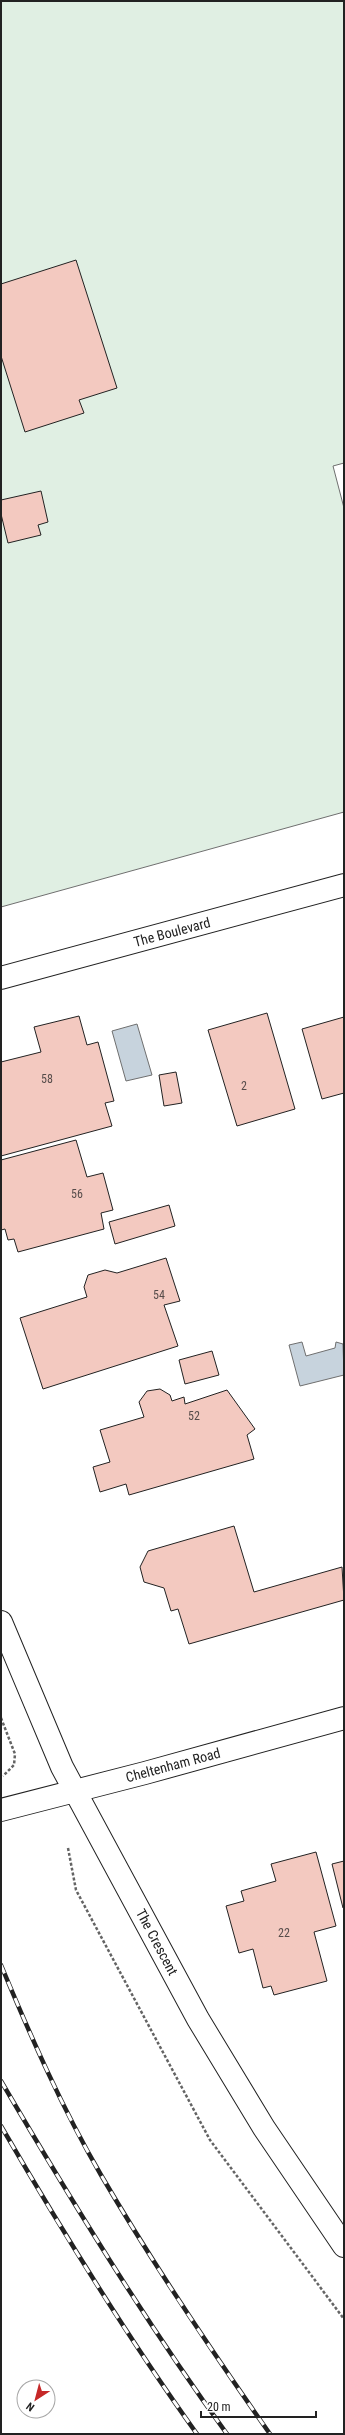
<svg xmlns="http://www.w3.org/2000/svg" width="345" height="2435" viewBox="0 0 345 2435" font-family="'Roboto Condensed',sans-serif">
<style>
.green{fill:#e0efe3;stroke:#6f6f6f}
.water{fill:#c7d3dd;stroke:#6f6f6f}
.building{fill:#f3c9c0;stroke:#222}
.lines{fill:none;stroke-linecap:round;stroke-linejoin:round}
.minor-casing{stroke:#222;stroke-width:24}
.path{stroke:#646464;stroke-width:2.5;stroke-dasharray:3 2;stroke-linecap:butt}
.minor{stroke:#fff;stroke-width:22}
.rail-casing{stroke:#222;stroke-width:4.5}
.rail{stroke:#fff;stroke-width:3;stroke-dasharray:9;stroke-linecap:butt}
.labels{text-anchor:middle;stroke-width:3;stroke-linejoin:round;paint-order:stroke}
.number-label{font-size:12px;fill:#564c4a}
.street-label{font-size:14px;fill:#222;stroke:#fff}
</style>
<rect width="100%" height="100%" fill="#fff"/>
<path class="green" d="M1,1H344V463L333,466L344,508V812L1,907Z"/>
<path class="water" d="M137,1024L152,1075L126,1081L112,1031Z
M302,1342L306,1356L335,1348L336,1342L343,1344L344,1375L300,1386L289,1345Z"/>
<path class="building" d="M76,260L117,388L79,400L84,413L25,432L1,356V284Z
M41,491L48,522L38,525L41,535L8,543L1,514V500Z
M267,1013L295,1109L237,1126L208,1030Z
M79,1016L87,1045L98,1042L114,1101L105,1103L112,1126L1,1156V1062L41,1052L34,1027Z
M344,1017V1093L322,1099L302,1029Z
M176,1072L182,1103L164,1106L159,1075Z
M76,1140L87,1177L103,1173L113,1210L101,1213L104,1229L18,1252L14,1239L8,1240L5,1229L1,1230V1160Z
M169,1205L175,1226L115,1244L109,1222Z
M166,1258L180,1301L164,1305L178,1346L43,1389L20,1318L87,1297L84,1287L88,1275L105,1270L117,1273Z
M212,1351L219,1375L185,1384L179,1360Z
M160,1389L170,1395L172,1401L184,1397L185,1404L227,1390L255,1429L247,1435L254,1459L129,1495L126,1484L100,1492L93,1467L110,1462L100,1430L144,1417L139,1402L147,1391Z
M234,1526L254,1592L342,1567L344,1600L189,1644L178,1609L171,1611L164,1588L144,1582L140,1567L148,1551Z
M316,1852L336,1926L314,1932L327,1981L274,1995L271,1986L263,1988L253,1949L239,1953L226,1906L244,1901L241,1891L276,1881L271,1864Z
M344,1861V1907L343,1908L332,1864Z"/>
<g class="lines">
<g class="minor-casing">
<path id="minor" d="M1,978L344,885
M1,1622L62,1767L198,2019L264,2128L344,2246
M1,1810L145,1773L344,1718"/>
</g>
<path class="path" d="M1,1718L15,1754L14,1765L3,1776
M68,1848L76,1890L210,2140L344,2319"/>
<use href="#minor" class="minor"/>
<g class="rail-casing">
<path id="rail" d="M1,1965C31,2037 62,2108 101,2175C153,2264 211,2350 270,2434
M1,2081C72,2202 145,2321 227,2434
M1,2126C62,2231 126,2335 197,2434"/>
</g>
<use href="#rail" class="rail"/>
</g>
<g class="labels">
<g class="number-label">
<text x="47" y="1083">58</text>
<text x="244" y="1090">2</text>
<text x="77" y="1198">56</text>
<text x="159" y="1299">54</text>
<text x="194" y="1420">52</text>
<text x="284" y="1937">22</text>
</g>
<g class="street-label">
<text transform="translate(172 932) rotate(-15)" y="5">The Boulevard</text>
<text transform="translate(173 1765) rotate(-15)" y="5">Cheltenham Road</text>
<text transform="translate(157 1942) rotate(62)" y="5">The Crescent</text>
</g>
</g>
<rect width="345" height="2435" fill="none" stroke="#222222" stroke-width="4"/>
<g transform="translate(36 2399) rotate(216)"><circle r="19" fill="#ffffff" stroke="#a7a7a7"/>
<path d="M0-3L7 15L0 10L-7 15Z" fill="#c62828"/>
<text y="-6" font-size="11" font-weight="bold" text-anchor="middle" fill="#222222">N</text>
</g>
<path d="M201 2411v6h115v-6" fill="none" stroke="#222222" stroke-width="2"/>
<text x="207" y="2411" font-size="12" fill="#222222" stroke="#ffffff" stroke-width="3" paint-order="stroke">20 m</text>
</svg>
